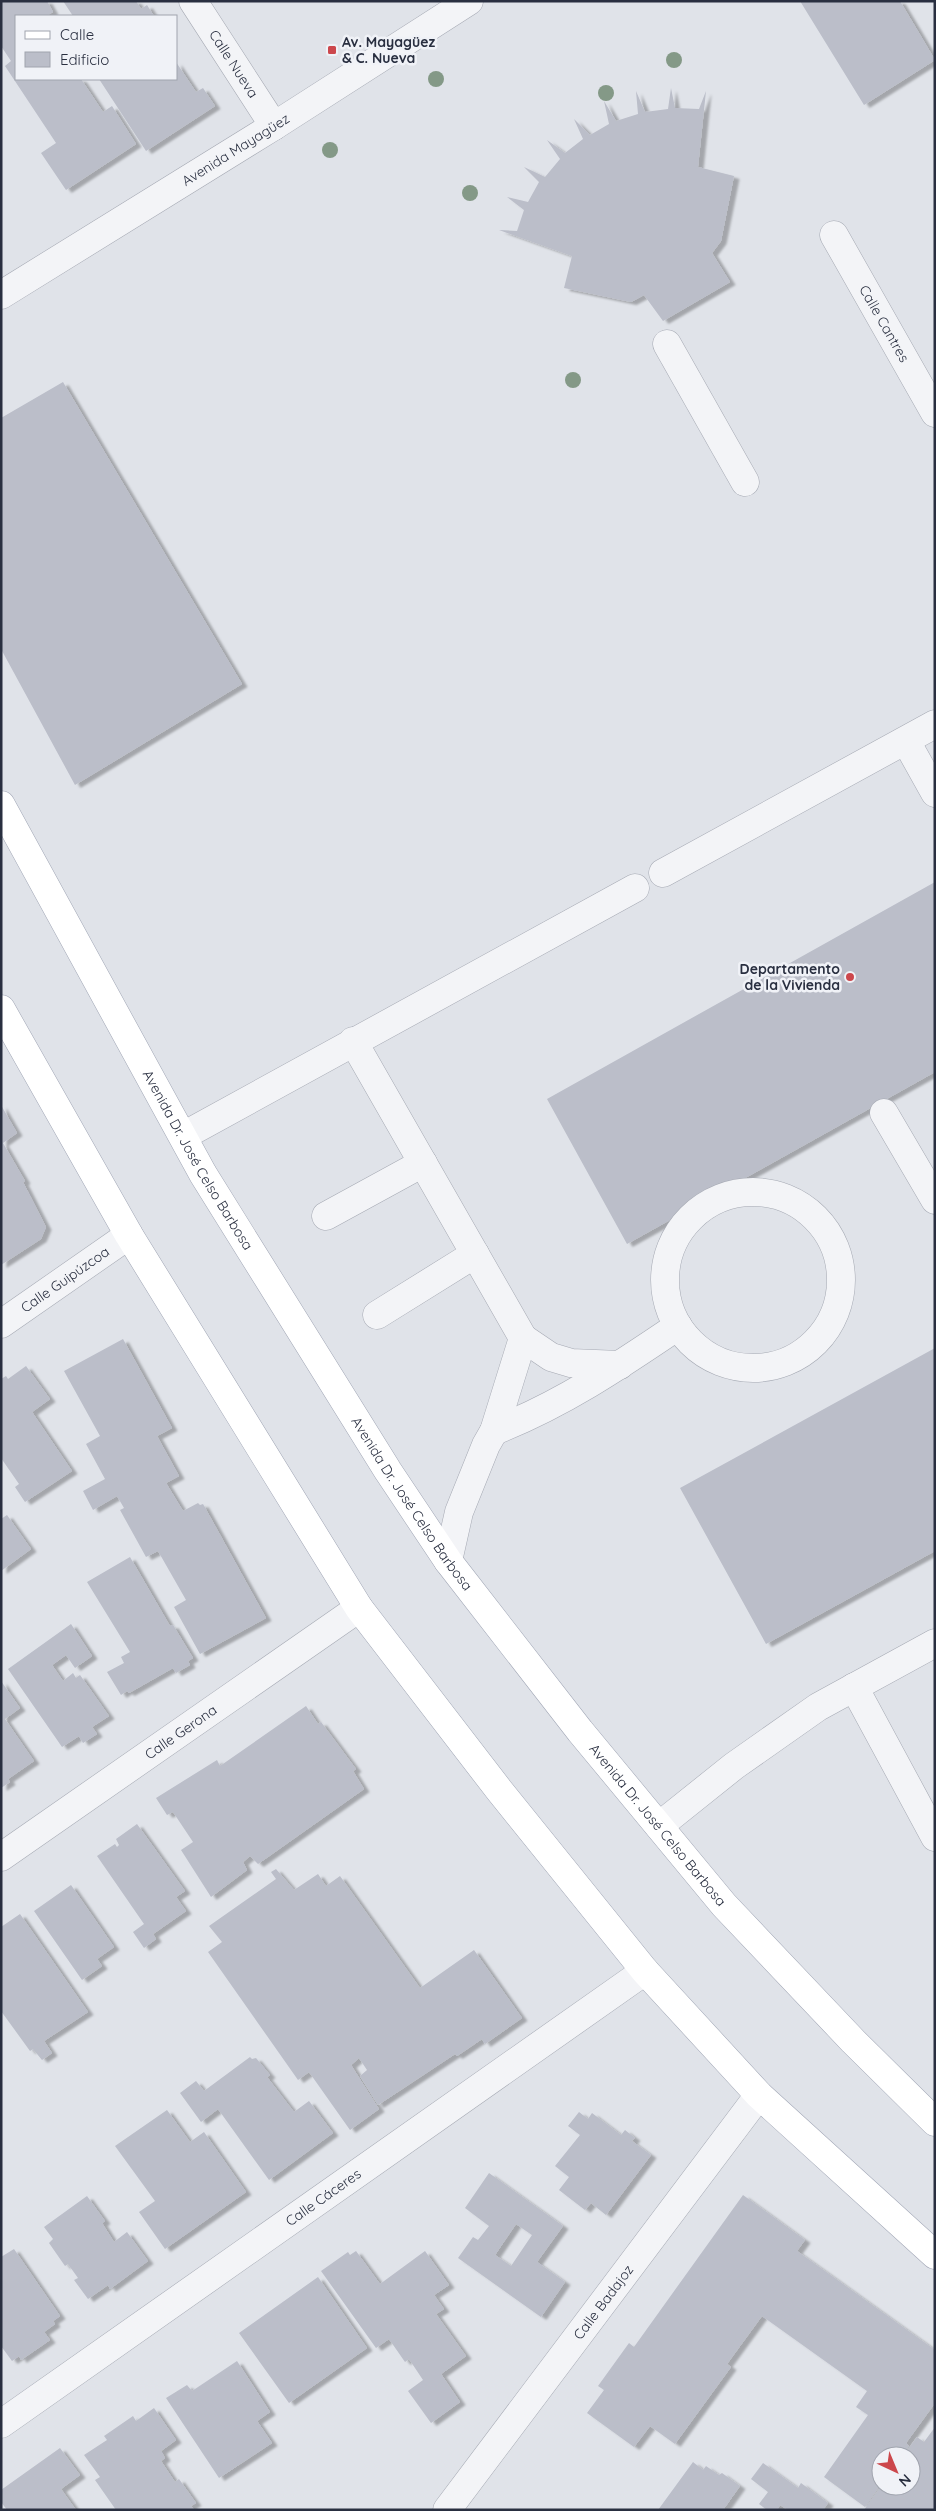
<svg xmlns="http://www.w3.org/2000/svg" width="936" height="2511" viewBox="0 0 936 2511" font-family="Quicksand,sans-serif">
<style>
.building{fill:#bbbec9;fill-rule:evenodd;filter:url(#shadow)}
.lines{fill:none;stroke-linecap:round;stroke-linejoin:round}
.minor-casing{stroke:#a5a9b3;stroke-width:29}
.major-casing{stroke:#a0a6b5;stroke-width:29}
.minor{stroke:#f3f4f7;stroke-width:28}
.major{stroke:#fff;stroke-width:28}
.tree{fill:#849987}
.poi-dot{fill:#cc474c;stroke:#f0f2f7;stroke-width:2}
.labels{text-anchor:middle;stroke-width:5;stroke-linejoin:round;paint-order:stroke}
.poi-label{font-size:14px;font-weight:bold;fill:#292f40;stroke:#f0f2f7;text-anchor:start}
.street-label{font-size:14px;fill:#292f40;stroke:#f0f2f7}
</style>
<defs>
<filter id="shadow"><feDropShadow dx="5.5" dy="3" stdDeviation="1" flood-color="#0004"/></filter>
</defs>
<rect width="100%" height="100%" fill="#e0e3e9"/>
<path class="building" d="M1,1H47L53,12L46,16H16V79H81L103,112L112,106L136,144L66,190L41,153L56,143L5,66L11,61L1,46Z
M63,1H136L141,9L147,5L154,16H73Z
M800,1H900L935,60L864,105Z
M176,62L196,92L203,88L215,106L146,151L99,79H176Z
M671,88L675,108L699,109L706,91L698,167L734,176L721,241L712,253L730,282L663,321L644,295L631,302L564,288L572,256L499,230L517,231L524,210L507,197L528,202L539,182L524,167L545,177L560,159L547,140L565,153L583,139L574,119L590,135L609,124L604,101L616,121L638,114L636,91L645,112L668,109Z
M63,382L242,684L75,785L1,649V418Z
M935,882V1072L627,1244L547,1099Z
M1,1105L17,1133L3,1143L25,1181L23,1182L46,1227L41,1239L1,1265Z
M123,1339L172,1428L157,1436L179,1476L166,1483L183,1511L198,1503L200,1505L203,1504L266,1618L200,1654L174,1607L186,1600L158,1551L146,1557L120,1510L124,1508L117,1496L93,1510L83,1491L105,1479L86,1444L100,1436L64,1371Z
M935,1348V1551L766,1644L680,1488Z
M26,1366L50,1399L32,1412L72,1471L25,1502L15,1487L19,1484L1,1458V1379L6,1376L8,1379Z
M7,1515L31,1549L1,1571V1519Z
M130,1557L170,1626L173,1625L193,1658L188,1661L190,1665L176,1673L173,1668L129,1693L127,1691L121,1695L107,1672L124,1663L121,1657L130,1652L87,1582Z
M71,1624L92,1656L75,1668L66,1655L52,1665L63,1681L73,1673L76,1678L80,1675L109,1716L92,1727L97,1734L83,1743L79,1736L62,1747L8,1669Z
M1,1681L20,1708L5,1719L34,1761L8,1779L10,1782L1,1788Z
M306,1706L318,1724L321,1722L356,1769L353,1771L364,1789L258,1864L250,1856L243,1862L247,1870L211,1897L181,1850L193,1842L173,1812L167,1815L156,1798L217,1760L220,1766Z
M137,1824L185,1891L176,1897L186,1911L153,1934L156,1939L144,1948L133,1932L144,1924L97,1856L115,1844L117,1847L119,1845L116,1839Z
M276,1869L294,1890L318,1874L326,1886L340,1876L420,1988L474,1950L522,2018L485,2044L482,2039L457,2056L455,2054L378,2105L360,2076L367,2070L359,2058L351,2065L379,2109L350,2130L309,2072L298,2080L208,1952L222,1942L209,1926L276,1879L271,1872Z
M71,1885L114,1947L97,1959L102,1966L82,1980L34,1911Z
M20,1914L88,2012L44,2041L52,2053L42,2060L33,2049L30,2051L1,2011V1927Z
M250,2057L252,2059L256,2058L270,2075L267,2077L294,2112L309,2101L333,2133L269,2180L218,2109L201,2122L180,2093L196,2081L204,2091Z
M167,2110L190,2142L204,2132L246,2192L165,2249L139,2212L155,2201L115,2146Z
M579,2112L588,2119L592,2113L621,2135L625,2130L635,2138L632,2141L651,2155L606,2215L591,2203L585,2210L559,2190L569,2177L555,2166L580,2135L568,2126Z
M489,2173L563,2226L537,2262L565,2282L541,2317L458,2258L473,2237L478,2240L489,2226L465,2208ZM516,2224L532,2235L511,2266L495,2255Z
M743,2195L805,2240L797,2251L935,2350V2403L906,2443L909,2446L902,2456H881V2484L865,2507L824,2477L868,2415L856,2407L867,2391L762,2316L727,2364L731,2367L675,2444L650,2426L634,2447L587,2413L604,2390L598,2386L629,2343L634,2347Z
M87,2196L105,2221L102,2223L114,2242L127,2232L148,2261L110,2289L108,2285L88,2299L74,2280L78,2278L68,2264L65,2266L49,2243L53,2239L44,2227Z
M14,2249L60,2316L53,2321L55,2324L44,2332L50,2340L21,2360L19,2356L12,2361L1,2346V2257Z
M356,2251L380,2284L425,2251L449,2285L434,2295L444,2309L436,2314L466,2356L441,2374L460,2402L431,2423L408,2391L423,2380L409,2359L405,2362L389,2339L376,2348L321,2271L348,2252L350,2255Z
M318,2277L367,2348L289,2403L239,2333Z
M237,2361L270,2412L257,2421L272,2443L219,2478L166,2398L187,2385L192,2391Z
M154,2408L176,2440L161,2451L165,2458L161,2461L175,2482L179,2479L196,2503L191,2506L194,2510H116L95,2480L100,2477L84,2455L107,2440L104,2436L133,2416L136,2421Z
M935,2427V2510H864L881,2486H911V2456H903L917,2437L924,2442Z
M60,2448L80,2475L61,2489L76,2510H7L1,2502V2490Z
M693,2462L703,2470L706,2466L719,2475L722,2473L740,2486L723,2510H658Z
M763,2463L798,2488L801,2483L828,2503L823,2510H788L780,2505L777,2510H767L759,2504L768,2492L751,2479Z"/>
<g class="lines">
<g class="minor-casing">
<g id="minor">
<path id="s1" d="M193,1L274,126"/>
<path id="s2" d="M834,235L935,413"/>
<path id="s3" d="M1,295L274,126L469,1"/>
<path d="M667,344L745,482"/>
<path d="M906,741L935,793"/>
<path d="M663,873L935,724"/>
<path d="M353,1041L523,1338L494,1431L486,1445L459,1512L448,1561"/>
<path d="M884,1113L935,1200"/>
<path d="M183,1136L635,888"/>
<circle cx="753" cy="1280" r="88"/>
<path d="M326,1216L423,1163"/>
<path d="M377,1315L475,1254"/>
<path id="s4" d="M1,1324L129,1235"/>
<path d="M523,1338L551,1357L571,1363L620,1365"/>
<path d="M494,1431C561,1405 619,1366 678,1326"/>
<path d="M854,1687L935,1837"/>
<path d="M659,1826L734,1766L818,1707L935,1643"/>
<path id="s5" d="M1,1857L359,1608"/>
<path id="s6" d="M1,2424L645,1971"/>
<path id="s7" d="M447,2510L759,2095"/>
</g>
</g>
<g class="major-casing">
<g id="major">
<path id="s8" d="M1,805L203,1174L388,1471L448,1561L580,1731L724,1905L853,2041L935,2122"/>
<path d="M1,1009L129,1235L359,1608L499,1790L645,1971L759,2095L935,2255"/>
</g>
</g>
<use href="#minor" class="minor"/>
<use href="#major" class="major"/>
</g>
<g class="tree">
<circle cx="674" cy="60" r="8"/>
<circle cx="436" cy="79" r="8"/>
<circle cx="606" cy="93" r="8"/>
<circle cx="330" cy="150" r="8"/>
<circle cx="470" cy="193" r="8"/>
<circle cx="573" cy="380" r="8"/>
</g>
<g class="poi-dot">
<rect x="327" y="45" width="10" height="10" rx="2.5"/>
<circle cx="850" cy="977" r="5"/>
</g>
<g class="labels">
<g class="poi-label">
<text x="342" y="47">Av. Mayagüez<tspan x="342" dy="16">&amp; C. Nueva</tspan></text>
<text x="840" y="974" text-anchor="end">Departamento<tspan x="840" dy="16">de la Vivienda</tspan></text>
</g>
<g class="street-label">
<text dy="5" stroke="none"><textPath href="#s1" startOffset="75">Calle Nueva</textPath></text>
<text dy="5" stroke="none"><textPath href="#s3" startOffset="276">Avenida Mayagüez</textPath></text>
<text dy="5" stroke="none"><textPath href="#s2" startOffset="102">Calle Cantres</textPath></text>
<text dy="5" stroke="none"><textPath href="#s8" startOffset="406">Avenida Dr. José Celso Barbosa</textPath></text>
<text dy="5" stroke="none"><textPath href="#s4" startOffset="78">Calle Guipúzcoa</textPath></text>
<text dy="5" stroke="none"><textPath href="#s8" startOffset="811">Avenida Dr. José Celso Barbosa</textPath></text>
<text dy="5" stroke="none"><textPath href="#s5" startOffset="219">Calle Gerona</textPath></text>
<text dy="5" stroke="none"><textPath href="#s8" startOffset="1216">Avenida Dr. José Celso Barbosa</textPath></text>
<text dy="5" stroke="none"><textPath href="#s6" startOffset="394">Calle Cáceres</textPath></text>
<text dy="5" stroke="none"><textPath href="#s7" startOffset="260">Calle Badajoz</textPath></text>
</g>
</g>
<rect width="936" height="2511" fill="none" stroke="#292f40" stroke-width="5"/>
<rect x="15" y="15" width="162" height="65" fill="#f0f2f7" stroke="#a0a4ae"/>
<rect x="25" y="31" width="25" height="8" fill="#ffffff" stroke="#a0a4ae"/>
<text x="60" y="40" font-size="15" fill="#292f40">Calle</text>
<rect x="25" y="52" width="25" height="15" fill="#bbbec9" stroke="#a0a4ae"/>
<text x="60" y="65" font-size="15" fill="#292f40">Edificio</text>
<g transform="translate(896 2471) rotate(136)"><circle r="24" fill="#f0f2f7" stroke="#a0a4ae"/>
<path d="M0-4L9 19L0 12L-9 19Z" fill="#cc474c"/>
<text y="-8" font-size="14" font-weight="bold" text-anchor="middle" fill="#292f40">N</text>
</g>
</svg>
